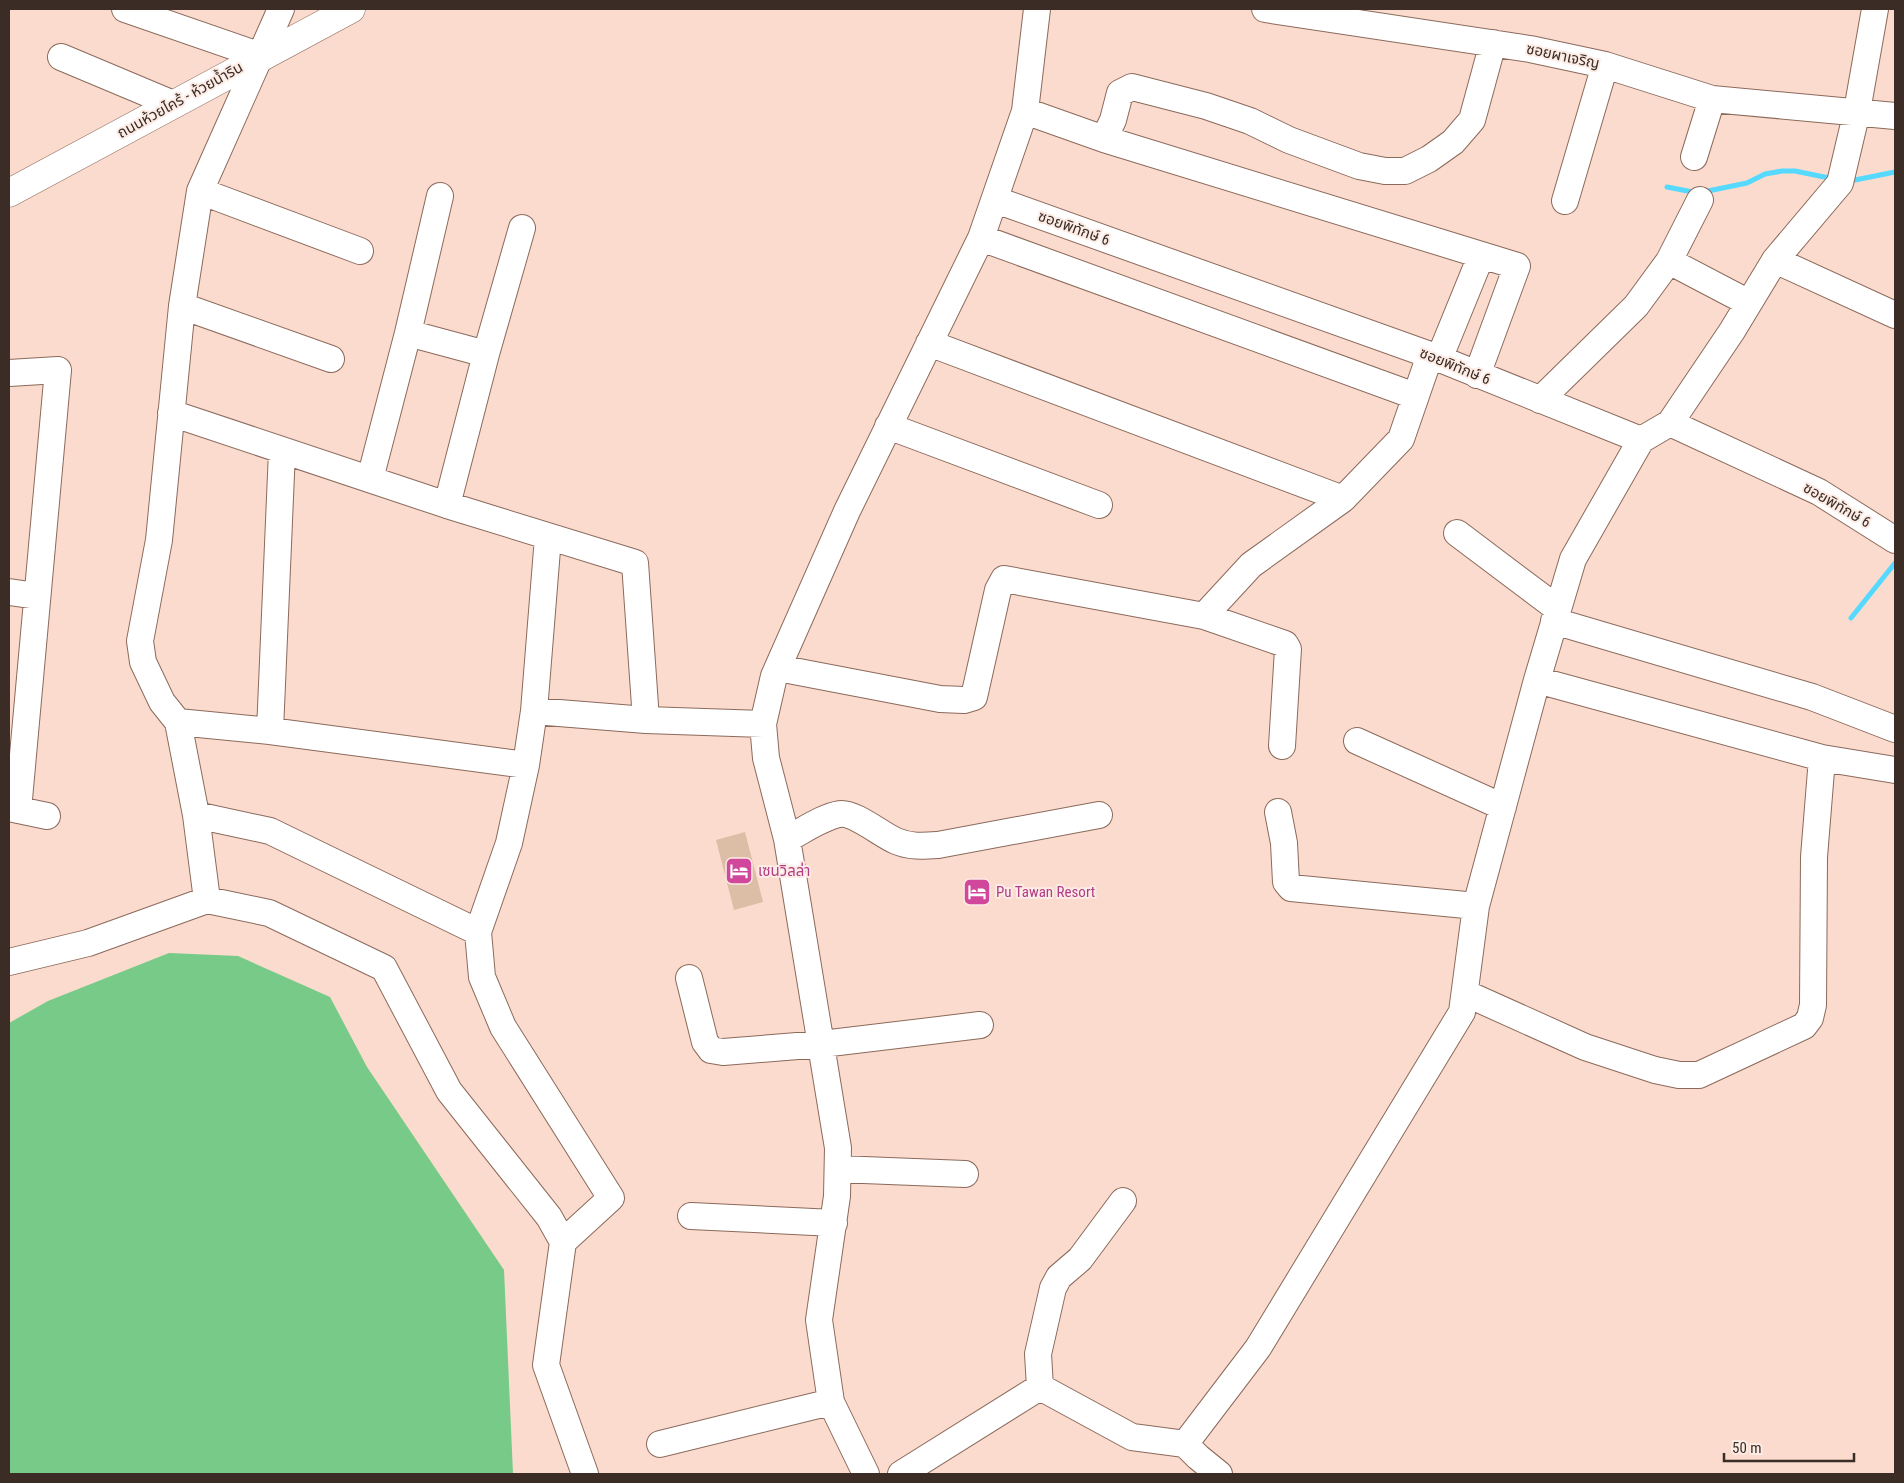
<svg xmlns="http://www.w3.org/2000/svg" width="1904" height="1483" viewBox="0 0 1904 1483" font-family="'Roboto Condensed','Noto Sans Thai',sans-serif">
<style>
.forest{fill:#77ca87}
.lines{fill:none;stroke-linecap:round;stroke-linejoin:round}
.stream{stroke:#55d9ff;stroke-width:5}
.building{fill:#dcbda5}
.minor-casing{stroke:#8b6a5b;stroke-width:28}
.major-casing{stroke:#8b6a5b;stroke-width:29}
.minor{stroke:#fff;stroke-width:26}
.major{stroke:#fff;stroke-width:28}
.labels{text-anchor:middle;stroke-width:4;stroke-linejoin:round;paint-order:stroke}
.street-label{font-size:15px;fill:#3b2c26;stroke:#fcece5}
.hotel-label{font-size:15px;fill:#b23c85;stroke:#fcece5;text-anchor:start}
</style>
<rect width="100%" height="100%" fill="#fadbce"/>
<path class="forest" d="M169,953L238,956L330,997L367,1067L504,1270L513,1474H9V1023L48,1001Z"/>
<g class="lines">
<path class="stream" d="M1850,181L1895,172
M1667,187L1698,193L1747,183L1765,174L1782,171H1795L1834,179
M1851,618L1895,563"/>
</g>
<path class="building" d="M745,832L763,902L734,910L716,840Z"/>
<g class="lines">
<g class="minor-casing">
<path id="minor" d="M125,9L261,56
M1265,9L1530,49L1605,65L1712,99L1895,116
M61,57L173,104
M1025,111L1104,139L1517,266L1477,375
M1104,139L1113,120L1120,93L1132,87L1206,106L1250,121L1289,140L1359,166L1385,171H1405L1429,159L1453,142L1472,120L1493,43
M1694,157L1712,99
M200,191L360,251
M996,200L1430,355L1641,440L1670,423L1819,492L1895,540
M1565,201L1605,65
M981,238L1415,396
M1775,260L1895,315
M1669,261L1700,200
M182,306L331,359
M408,333L486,354
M929,343L1343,499
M1439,359L1481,256
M9,373L58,370L18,810
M1540,400L1636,306L1669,261L1749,303
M171,413L447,505L635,563L646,720
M1670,423L1732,331L1775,260L1840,183L1857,111L1875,9
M888,426L1099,505
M370,479L408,333L440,196
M447,505L486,354L522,228
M1457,533L1558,609
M548,537L534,711L526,765L509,843L478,932L482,977L503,1027L611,1198L563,1242
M9,592L37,596
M1204,616L1285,644L1288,649L1282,746
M1554,621L1812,697L1895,729
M778,668L940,699L964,700L974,697L998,590L1004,579L1204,616L1251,565L1343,499L1401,439L1430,355
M1537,680L1822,758L1895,770
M534,711L646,720L763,724
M178,722L270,731L526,765
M270,731L282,451
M1357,741L1503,807
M9,808L47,816
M1278,812L1284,843L1286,882L1291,888L1476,906
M196,815L270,831L478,932
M787,839C803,831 822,817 840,814C854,812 882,835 896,841C910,847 923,846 938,845L1099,815
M207,900L196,815L178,722L162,702L143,662L140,641L159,540L182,306L200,191L281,9
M9,962L88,943L207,900L269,913L384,968L449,1091L549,1217L563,1242L546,1365L585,1474
M689,978L705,1042L711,1050L723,1052L822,1044L980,1025
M1465,993L1585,1047L1655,1070L1679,1075H1699L1804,1026L1810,1018L1813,1005L1814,857L1822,758
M838,1169L965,1174
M691,1216L834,1223
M1040,1387L1038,1354L1053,1288L1059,1277L1080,1259L1123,1201
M660,1444L831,1402
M1185,1444L1198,1457L1219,1474
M866,1474L831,1402L819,1320L837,1196L838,1148L787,839L766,758L763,724L774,676L847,511L981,238L1025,111L1037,9
M901,1474L1040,1387L1132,1437L1185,1444L1258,1348L1462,1012L1476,906L1537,680L1573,559L1641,440"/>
</g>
<g class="major-casing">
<path id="major" d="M9,193L351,9"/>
</g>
<use href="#minor" class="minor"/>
<use href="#major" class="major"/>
</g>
<defs>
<g id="hotel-square" transform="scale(1.4375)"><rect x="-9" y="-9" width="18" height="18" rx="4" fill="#d1479c" stroke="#fcece5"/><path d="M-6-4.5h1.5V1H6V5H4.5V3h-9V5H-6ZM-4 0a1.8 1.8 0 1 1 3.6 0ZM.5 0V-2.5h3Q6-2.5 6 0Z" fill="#fff"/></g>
</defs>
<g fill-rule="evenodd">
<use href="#hotel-square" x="739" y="871"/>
<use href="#hotel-square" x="977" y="892"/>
</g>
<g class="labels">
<g class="street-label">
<text transform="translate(1563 56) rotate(12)" y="5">ซอยผาเจริญ</text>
<text transform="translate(180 100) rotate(-29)" y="5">ถนนห้วยไคร้ - ห้วยน้ำริน</text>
<text transform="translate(1074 228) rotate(20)" y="5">ซอยพิทักษ์ 6</text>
<text transform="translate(1455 366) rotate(22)" y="5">ซอยพิทักษ์ 6</text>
<text transform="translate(1837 505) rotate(30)" y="5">ซอยพิทักษ์ 6</text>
</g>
<g class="hotel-label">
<text x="758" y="876">เซนวิลล่า</text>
<text x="996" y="897">Pu Tawan Resort</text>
</g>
</g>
<rect width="1904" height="1483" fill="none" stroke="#3b2c26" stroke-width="20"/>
<path d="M1724 1453v8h130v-8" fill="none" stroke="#3b2c26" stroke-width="2.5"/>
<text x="1732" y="1453" font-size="15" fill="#3b2c26" stroke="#fcece5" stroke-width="4" paint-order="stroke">50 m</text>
</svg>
